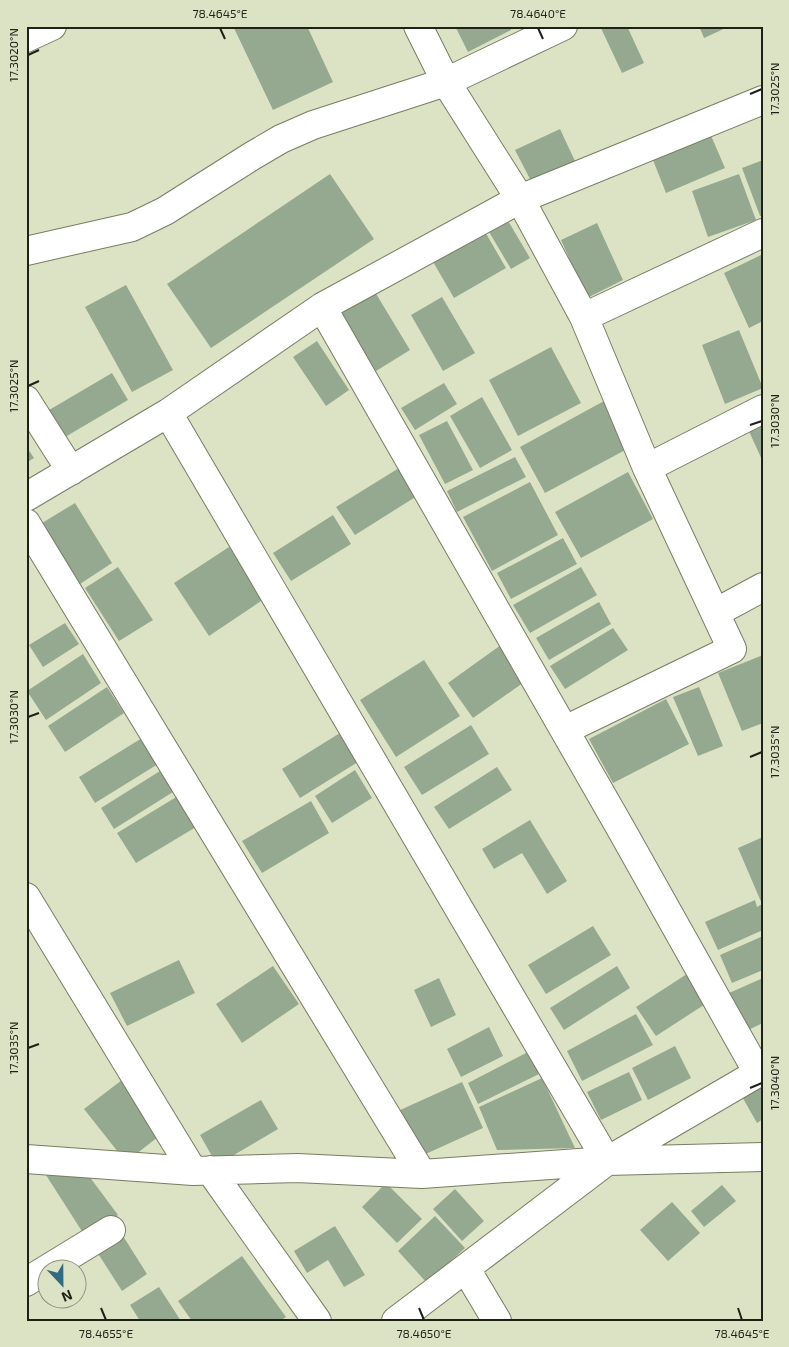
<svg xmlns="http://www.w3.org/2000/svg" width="789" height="1347" viewBox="0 0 789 1347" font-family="'Exo 2',sans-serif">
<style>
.building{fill:#95a990}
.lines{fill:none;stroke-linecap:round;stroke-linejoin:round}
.minor-casing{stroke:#777d62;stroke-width:30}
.minor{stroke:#fff;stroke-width:28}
.ticks{fill:none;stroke:#1e2116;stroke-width:2}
.neatline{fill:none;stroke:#1e2116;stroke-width:2}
.ticks-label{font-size:12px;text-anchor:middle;fill:#1e2116}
</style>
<rect width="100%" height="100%" fill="#dce3c5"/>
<path class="building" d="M233,26H307L333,82L273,110Z
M455,26H510L511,30L468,52Z
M600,26H627L644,63L622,73Z
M699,26H730L704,38Z
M560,129L575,161L531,181L515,150Z
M709,131L725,168L666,193L651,155Z
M763,160V216H760L742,168Z
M330,174L374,239L211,348L167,284Z
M739,174L756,220L708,237L692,191Z
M501,209L530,258L511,269L482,220Z
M597,223L623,280L587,298L561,240Z
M484,230L506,268L454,298L432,260Z
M761,255L763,259V321L749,328L724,273Z
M126,285L173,370L132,392L85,307Z
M372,287L410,350L376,371L337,309Z
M442,297L475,353L443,371L411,315Z
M739,330L763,388L725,404L702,345Z
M317,341L349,390L326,406L293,357Z
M551,347L581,403L518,436L489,380Z
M112,373L128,400L60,440L44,413Z
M444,383L457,404L415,430L401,408Z
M482,397L512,450L480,468L450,416Z
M604,401L629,448L545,493L520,447Z
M763,419V462L747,427Z
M447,421L473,470L445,484L419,435Z
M26,446L34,458L26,463Z
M515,457L526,477L457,512L447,491Z
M399,468L417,496L355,535L336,507Z
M628,472L653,519L581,558L555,512Z
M530,482L558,535L492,571L463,517Z
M75,503L112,563L80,584L42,523Z
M333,515L351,544L291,581L273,553Z
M563,538L577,564L511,599L497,573Z
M229,547L264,599L209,636L174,583Z
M118,567L153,620L119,641L85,588Z
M581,567L597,595L530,633L513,605Z
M599,602L611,624L549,660L536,638Z
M65,623L79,644L43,667L29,645Z
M613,628L628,650L565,689L550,666Z
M505,642L530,678L473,718L448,683Z
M83,654L101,683L46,720L27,691Z
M763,655V723L742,731L718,673Z
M424,660L460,716L396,757L360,700Z
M107,687L124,713L65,752L48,726Z
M699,687L723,746L698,756L673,697Z
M666,699L689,744L613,783L589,739Z
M471,725L489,754L422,795L404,767Z
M348,728L366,757L300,798L282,769Z
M142,738L158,764L95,803L79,777Z
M497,767L512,790L449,829L434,807Z
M355,770L372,798L332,823L315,796Z
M160,771L173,792L114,829L101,808Z
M178,796L196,827L136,863L117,833Z
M311,801L329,833L262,873L242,841Z
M530,820L567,881L547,894L522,853L494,869L482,849Z
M763,837V930L718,950L705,922L755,900L757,907L762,904L738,848Z
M593,926L611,955L546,994L528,965Z
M763,936V970L732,983L720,955Z
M179,960L195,993L127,1026L110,993Z
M273,966L299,1004L242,1043L216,1004Z
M617,966L630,988L564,1030L550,1008Z
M690,972L710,1001L656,1036L636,1007Z
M439,978L456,1015L431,1027L414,990Z
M763,978V1023L746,1031L729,993Z
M636,1014L653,1045L582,1081L567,1051Z
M489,1027L503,1056L461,1077L447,1049Z
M675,1046L691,1078L648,1100L632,1068Z
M528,1052L539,1074L478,1104L468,1083Z
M629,1072L642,1100L601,1120L587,1092Z
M542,1078L575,1148L497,1150L479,1107Z
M763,1079V1119L757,1123L740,1093Z
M122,1080L163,1133L126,1162L84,1109Z
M462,1082L483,1128L419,1157L398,1111Z
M261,1100L278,1129L217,1165L200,1135Z
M44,1172L89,1176L118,1215L85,1236Z
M386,1183L422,1219L397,1243L362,1207Z
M722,1185L736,1201L704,1227L691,1211Z
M455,1189L484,1221L462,1241L433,1209Z
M672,1202L700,1233L668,1261L640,1230Z
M435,1216L465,1248L427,1283L398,1251Z
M335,1226L365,1275L344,1287L328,1260L307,1273L294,1251Z
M123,1236L147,1274L122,1291L97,1252Z
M242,1256L286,1317L280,1321H192L178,1301Z
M159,1287L181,1321H140L130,1305Z"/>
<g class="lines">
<g class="minor-casing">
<path id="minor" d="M418,26L446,82L520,199L584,317L647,468L732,649L565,730
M26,38L52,26
M26,251L132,227L165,211L252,156L281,139L313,125L446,82L563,26
M322,307L621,829L758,1073
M584,317L763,233
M26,400L71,471
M168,413L607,1161
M647,468L763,409
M26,497L168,413L322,307L520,199L763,100
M26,523L422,1174
M715,613L763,587
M26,897L193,1171
M26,1159L193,1171L297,1168L422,1174L607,1161L763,1157
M210,1170L317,1321
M466,1269L497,1321
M26,1282L111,1230
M396,1321L607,1161L763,1070"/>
</g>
<use href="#minor" class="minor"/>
</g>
<path class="ticks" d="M220,28L225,39M538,28L543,39M28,55L39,50M750,94L762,89M28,386L39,381M750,425L762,421M28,717L39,713M750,757L762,752M28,1048L39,1044M750,1088L762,1083M101,1308L106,1320M419,1308L424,1320M738,1308L742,1320"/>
<rect width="789" height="1347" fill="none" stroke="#dce3c5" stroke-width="55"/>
<g transform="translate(62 1284) rotate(158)"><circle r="24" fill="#dce3c5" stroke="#90957f"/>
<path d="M0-4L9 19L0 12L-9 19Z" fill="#2f6b82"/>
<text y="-8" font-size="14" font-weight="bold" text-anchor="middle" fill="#1e2116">N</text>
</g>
<rect x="28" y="28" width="734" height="1292" class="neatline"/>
<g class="ticks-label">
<text x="220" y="18">78.4645°E</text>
<text x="538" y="18">78.4640°E</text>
<text transform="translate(14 55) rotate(-90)" y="4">17.3020°N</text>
<text transform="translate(775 89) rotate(-90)" y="4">17.3025°N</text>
<text transform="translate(14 386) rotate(-90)" y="4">17.3025°N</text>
<text transform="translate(775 421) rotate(-90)" y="4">17.3030°N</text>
<text transform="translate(14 717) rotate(-90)" y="4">17.3030°N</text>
<text transform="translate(775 752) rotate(-90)" y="4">17.3035°N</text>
<text transform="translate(14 1048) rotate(-90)" y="4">17.3035°N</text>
<text transform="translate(775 1083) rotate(-90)" y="4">17.3040°N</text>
<text x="106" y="1338">78.4655°E</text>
<text x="424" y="1338">78.4650°E</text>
<text x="742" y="1338">78.4645°E</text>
</g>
</svg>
